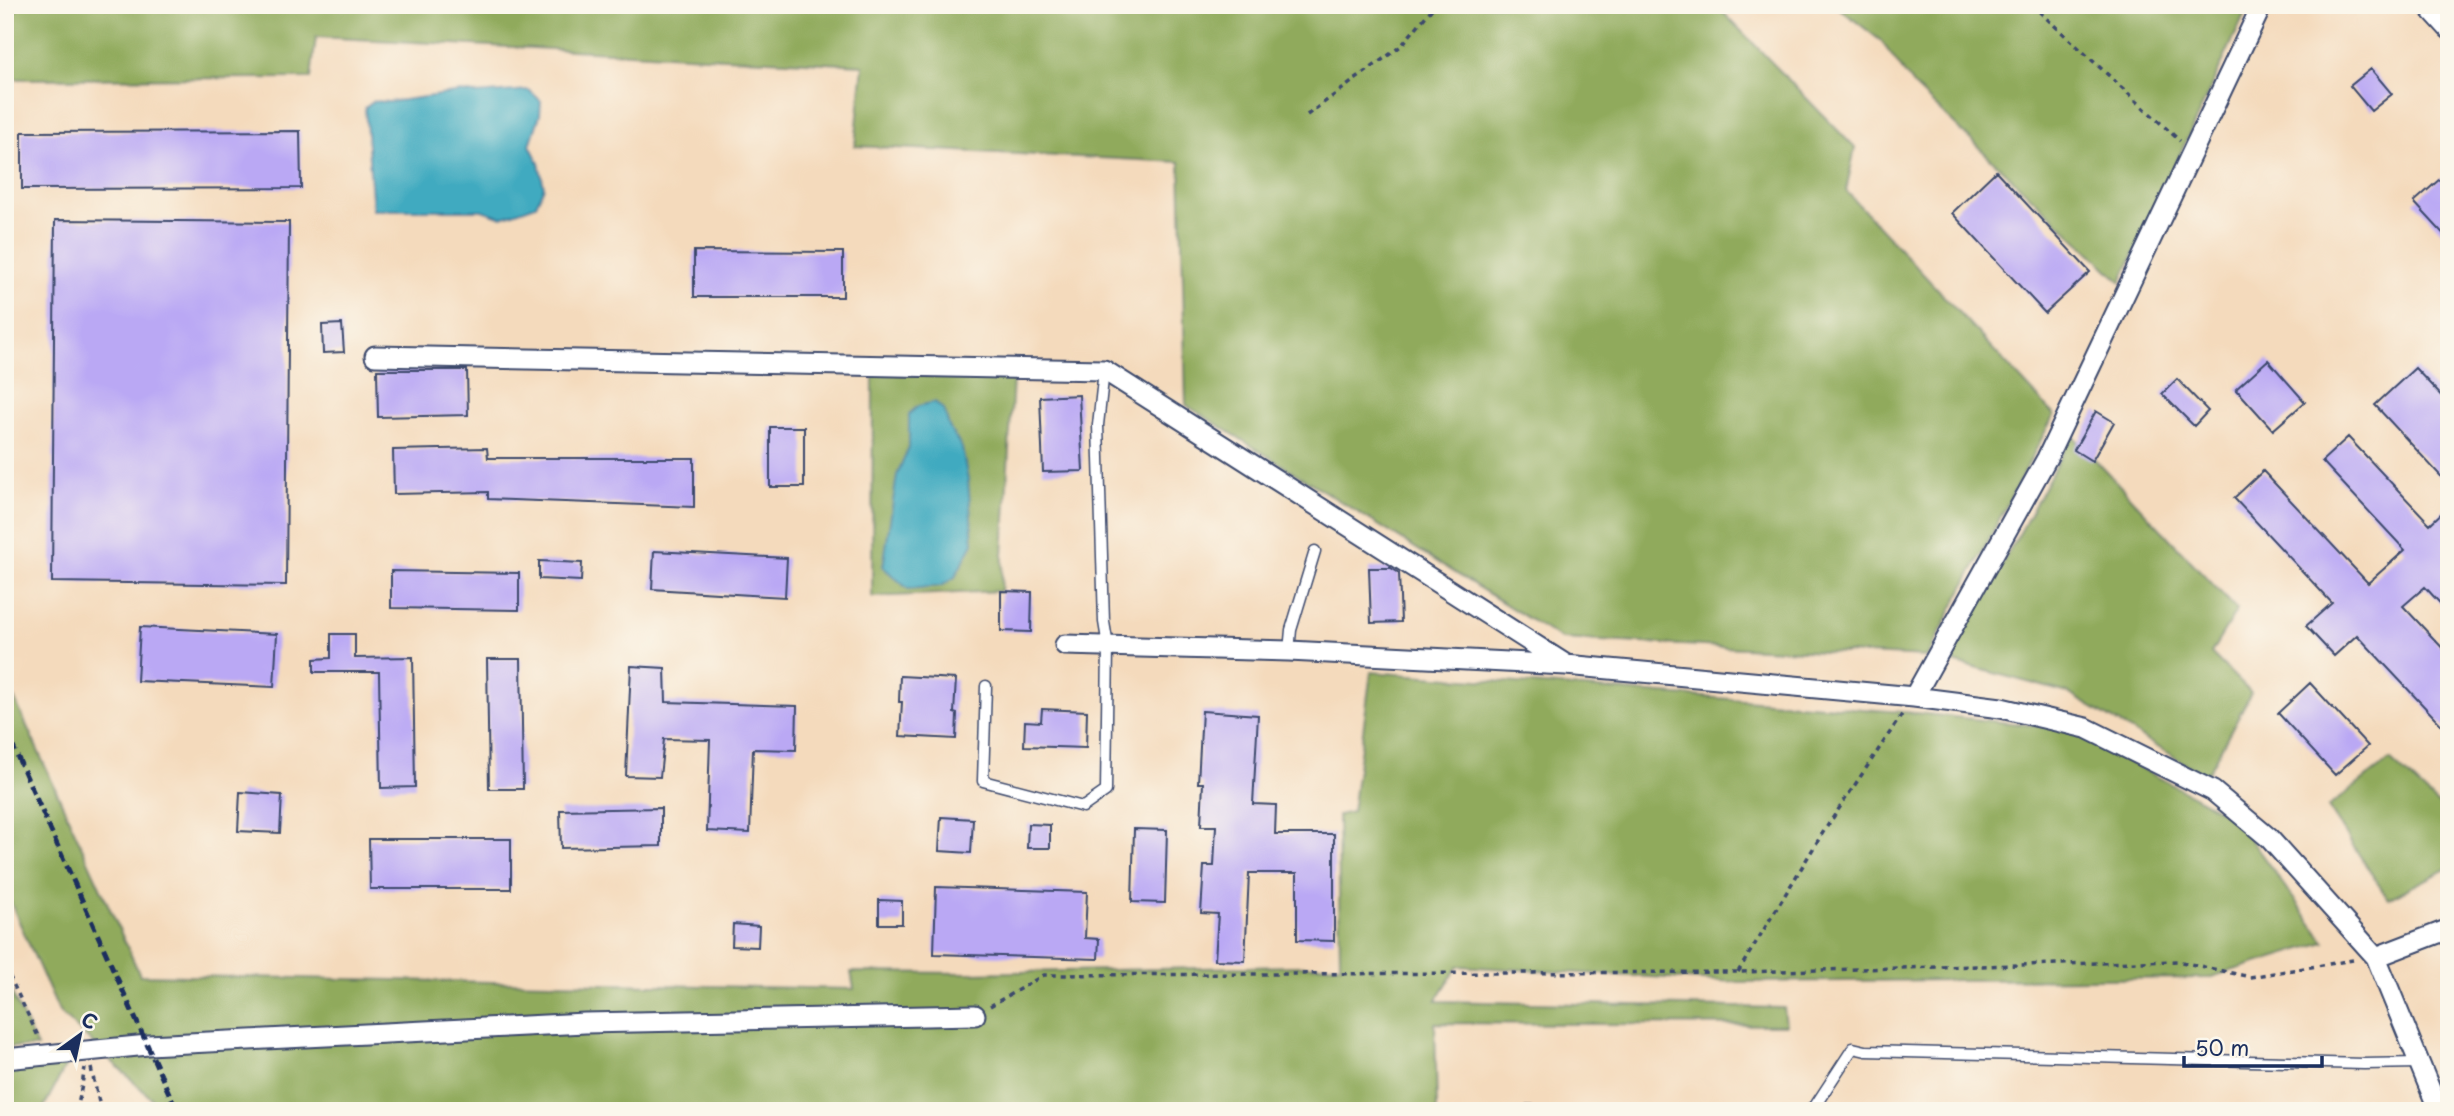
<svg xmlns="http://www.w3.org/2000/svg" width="2454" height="1116" viewBox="0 0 2454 1116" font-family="'Playpen Sans',sans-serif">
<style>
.forest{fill:#90aa5b;stroke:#566c5c;stroke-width:2}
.water{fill:#41aac0;stroke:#2e6c8f;stroke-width:2}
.building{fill:#baa8f4}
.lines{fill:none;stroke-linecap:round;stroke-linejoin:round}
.lane-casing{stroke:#3c496c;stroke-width:13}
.street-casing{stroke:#3c496c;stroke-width:23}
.path{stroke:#3c496c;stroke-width:3.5;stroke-dasharray:5 5;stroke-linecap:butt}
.lane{stroke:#fff;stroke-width:10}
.street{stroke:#fff;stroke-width:19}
.rail{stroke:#1b2f5e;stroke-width:5;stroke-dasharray:10 5;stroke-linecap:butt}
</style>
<rect width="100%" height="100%" fill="#fbf7ec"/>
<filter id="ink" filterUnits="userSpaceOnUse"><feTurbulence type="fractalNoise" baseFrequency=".0143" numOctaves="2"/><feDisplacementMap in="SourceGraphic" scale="14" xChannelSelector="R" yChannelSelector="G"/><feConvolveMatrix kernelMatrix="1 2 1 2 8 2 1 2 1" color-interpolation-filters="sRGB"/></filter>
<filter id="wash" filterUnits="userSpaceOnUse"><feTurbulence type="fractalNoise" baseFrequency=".00686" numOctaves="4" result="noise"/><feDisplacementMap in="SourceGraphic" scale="28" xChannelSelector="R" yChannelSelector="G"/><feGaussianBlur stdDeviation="1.57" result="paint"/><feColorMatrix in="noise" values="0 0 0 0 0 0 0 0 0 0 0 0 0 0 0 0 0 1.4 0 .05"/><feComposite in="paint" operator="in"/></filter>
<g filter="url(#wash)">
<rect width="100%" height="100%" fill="#f4dabc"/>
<path class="forest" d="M20,5H1716L1855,148L1846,191L2054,415L1927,657L1561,639L1186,405L1180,162L855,146L863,65L316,37L311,78L5,79V26Z
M1835,5H2249L2121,282L1914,86L1881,41Z
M873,373L1013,379L1001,591L872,597Z
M2072,435L2237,610L2211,653L2251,693L2206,776L2068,693L1946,660L2022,529Z
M1371,672L1916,713L2067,729L2235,818L2325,942L2208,978L1738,982L1458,966L1436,1001L1784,1008L1786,1025L1435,1023L1437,1110L1435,1111H165L59,1012L5,890V678L140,975L854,989L851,972L969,973L1340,965L1338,815L1352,812Z
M2390,760L2449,814V868L2388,899L2328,807Z
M5,979L37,1047H5Z
M66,1065L42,1111H5V1066Z"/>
<path class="water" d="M529,90L541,101L540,115L530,145L539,163L544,187L536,205L502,217L482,210H373L365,108L374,101L389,102L461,92L475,94Z
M935,402L944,410L950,429L962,448L968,480L973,543L955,577L941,586L908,589L883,567L897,475L909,447V414L918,406Z"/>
<g id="blocks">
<path class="building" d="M2371,69L2392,94L2371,111L2350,86Z
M300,131L301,188L22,189V132Z
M1996,171L2090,272L2045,313L1952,213Z
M2449,171V240L2414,202Z
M55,220L289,222L286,585L52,582Z
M694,251L843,252V297H694Z
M342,324L344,352L323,353L322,325Z
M2268,360L2305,402L2273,430L2236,389Z
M2415,368L2449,404V485L2375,405Z
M377,370H467L468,415L378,417Z
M2177,379L2208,411L2194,426L2162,394Z
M1079,395L1083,471L1043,472L1040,397Z
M2096,411L2114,422L2092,461L2074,450Z
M770,427H804V487H770Z
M2348,437L2430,524L2449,506V613L2425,587L2403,606L2449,655V733L2357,635L2334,656L2306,626L2332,603L2234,498L2263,471L2368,583L2405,550L2322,461Z
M487,448L488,458H694V507L488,499V492L394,494L393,450Z
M654,551L787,558L785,597L652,589Z
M539,561L582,563L581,581L539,579Z
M1369,568H1391L1399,573L1401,622L1371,623Z
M391,571L519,573V610L391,608Z
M1001,591L1032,592L1031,632L1001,631Z
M140,627L277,634L274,687L137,681Z
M331,634H355V658L413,657L415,787L381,788L379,672H314V659L331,658Z
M487,659H521L523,789H489Z
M631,666L665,668L666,702L797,706L796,750L753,749L750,833L707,831L710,740L664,739L660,777L626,776Z
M900,676L956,679L954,713L957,714L956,739L900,736L902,702H899Z
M2310,683L2368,746L2335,775L2278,713Z
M1042,709L1087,711L1086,748L1024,746L1025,721L1041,722Z
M1202,711L1258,715L1253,804L1276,805L1275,834H1334V941L1297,940V873H1249L1245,961L1215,960L1218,914L1201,913L1204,866H1214L1216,826H1201L1203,783H1198Z
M240,792L282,795L280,833L238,831Z
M661,808V846L561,848L560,810Z
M941,817L973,819L971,853L939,851Z
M1028,824L1050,825V848H1027Z
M1134,829L1167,830L1165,903L1132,902Z
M369,839H511V889H370Z
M936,887L1087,892L1085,938L1099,939L1098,959L934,954Z
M879,900L902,901V924H879Z
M733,924L759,926L758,947L732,946Z"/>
</g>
</g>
<g filter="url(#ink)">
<use href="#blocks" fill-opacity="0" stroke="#3c496c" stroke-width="2"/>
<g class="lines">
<g class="lane-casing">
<path id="lane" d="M1289,651L1291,630L1315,551
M986,686L983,781L1083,807L1106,791L1108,646L1104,622L1098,425L1104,370
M2435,1102L2449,1100
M1527,1110L1554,1111
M1806,1111L1815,1106L1853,1048L1866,1051L2364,1064L2419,1063"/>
</g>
<g class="street-casing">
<path id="street" d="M2427,5L2449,29
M375,356L1104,370L1565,664
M1065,645L1289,651L1566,665L1914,697L2001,708L2086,728L2213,791L2269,838L2376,957L2439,1111
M1914,697L2047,458L2262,5
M2376,957L2449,929
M5,1059L148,1045L585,1023L975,1015"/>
</g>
<path class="path" d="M2032,5L2180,141
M1307,115L1401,46L1435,5
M5,967L39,1038
M1738,972L1822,834L1903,713
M990,1006L1044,975L1738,972L2177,961L2250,977L2353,960
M91,1068L101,1111
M77,1111L85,1068"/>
<use href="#lane" class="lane"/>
<use href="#street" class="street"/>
<path class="rail" d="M5,729L177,1111"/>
</g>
</g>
<rect width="2454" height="1116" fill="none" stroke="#fbf7ec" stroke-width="28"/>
<g transform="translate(80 1035) rotate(33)" stroke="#fbf7ec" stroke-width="5" paint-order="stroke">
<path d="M0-5L12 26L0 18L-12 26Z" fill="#1b2f5e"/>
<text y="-10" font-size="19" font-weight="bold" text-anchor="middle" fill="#1b2f5e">С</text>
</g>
<path d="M2184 1056v10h138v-10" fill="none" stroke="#1b2f5e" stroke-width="3.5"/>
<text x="2195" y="1056" font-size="21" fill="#1b2f5e" stroke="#fbf7ec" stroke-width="5" paint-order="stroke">50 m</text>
</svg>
